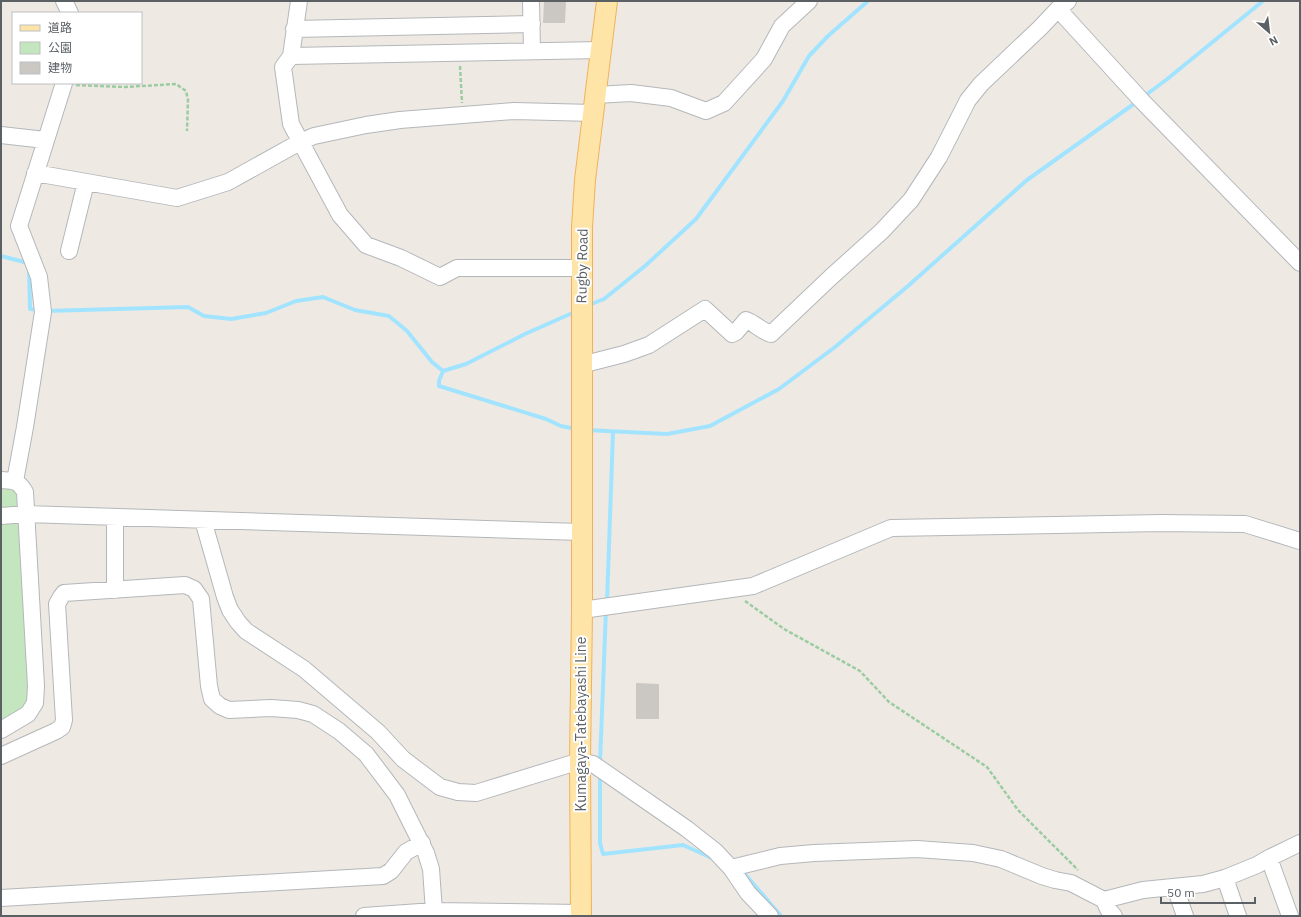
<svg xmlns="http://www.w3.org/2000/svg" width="1301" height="917" viewBox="0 0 1301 917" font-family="'IBM Plex Sans','Noto Sans JP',sans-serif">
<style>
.green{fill:#c4e6bf}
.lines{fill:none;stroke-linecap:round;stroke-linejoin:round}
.stream{stroke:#a2e4ff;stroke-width:4}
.building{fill:#cbc7c2}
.minor-casing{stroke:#b4b7ba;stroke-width:18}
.major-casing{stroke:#f2b158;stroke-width:22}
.path{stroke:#9bcca1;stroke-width:2.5;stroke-dasharray:4 2;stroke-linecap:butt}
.minor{stroke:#fff;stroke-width:16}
.major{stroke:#ffe4a7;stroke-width:20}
.labels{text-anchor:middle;stroke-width:4;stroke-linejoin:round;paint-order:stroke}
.street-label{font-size:14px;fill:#5b6064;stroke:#fff}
</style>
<rect width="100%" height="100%" fill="#eeeae3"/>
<path class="green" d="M1,487H15L20,498L29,701L21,713L1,724Z"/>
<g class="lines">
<path class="stream" d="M1143,97L1166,80L1263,1
M1,256L28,263
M29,269L30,309L39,310
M589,305L604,299L645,266L696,219L783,101L809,56L828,36L868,1
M45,311L188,307L204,316L231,319L266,313L296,301L323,297L355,310L389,316L407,331L432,362L443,371
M443,371L439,381V386L546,419L561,426L576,429
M443,371L466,364L525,334L577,311
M586,430L667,434L710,426L779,389L835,347L908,286L1027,180L1138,101
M607,603L613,432
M600,763L606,610
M600,774V843L603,854L683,845L714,859
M740,871L744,873L781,916"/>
</g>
<path class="building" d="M544,1H566L565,23H543Z
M636,683L659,684V719H636Z"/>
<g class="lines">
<g class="minor-casing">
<path id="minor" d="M64,1L70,13
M299,1L291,56L283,67L291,124L340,215L366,245L401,258L440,277L457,268H581
M531,1L532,51
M1058,9L1142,101L1300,263
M294,29L532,24
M291,56L601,50
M596,95L631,93L671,98L706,111L724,103L764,59L782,26L809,1
M1,135L45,140
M35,173L177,198L228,182L300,142L314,136L366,125L400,120L514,111L594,113
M69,251L86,182
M581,365L624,354L649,345L705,309L732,334L736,332L746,320C755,323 761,331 771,334L831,277L882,231L911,200L939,157L968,100L981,84L1040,28L1058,9L1068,1
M1,480C14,481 18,480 25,492L36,686L35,703L28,714L1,730
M15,481L25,427L43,312L39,277L19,226L64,83
M1,516L26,514L581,532
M115,517V590
M203,520L225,597L230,610L238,622L246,631L304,669L378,732L403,759L440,787L458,792L476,793L580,761L593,764L687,829L715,851L731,868L748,893L770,916
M582,610L753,586L891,528L1161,523L1245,524L1300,541
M1,756L56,731L62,727L64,720L57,604L61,597L64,593L185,585L194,589L201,599L209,686L212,699L220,706L229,710L271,708L298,710L313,714L339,731L366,754L397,795L426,853L431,869L434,911
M1269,858L1290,916
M731,868L780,856L814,853L917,849L973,853L1001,859L1042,876L1055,880L1071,883L1104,900L1108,909L1114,916
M1225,878L1238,916
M1175,887L1185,916
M1,898L383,876L391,871L406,852L422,843
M1104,900L1143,890L1203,884L1225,878L1257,865L1269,858L1300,843
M364,916L434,911L581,913"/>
</g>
<g class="major-casing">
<path id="major" d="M581,916L580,761L582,610V227L585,180L607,1"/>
</g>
<path class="path" d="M460,66L462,103
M76,85L125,87L176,84L186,91L188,100L187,131
M745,601L784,629L860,671L889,702L987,767L1018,810L1078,870"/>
<use href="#minor" class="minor"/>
<use href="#major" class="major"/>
</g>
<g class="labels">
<g class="street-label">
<text transform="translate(582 266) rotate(-89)" y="5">Rugby Road</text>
<text transform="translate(581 724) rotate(-90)" y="5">Kumagaya-Tatebayashi Line</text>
</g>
</g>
<rect width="1301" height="917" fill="none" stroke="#5b6064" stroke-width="4"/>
<rect x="12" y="12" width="130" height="72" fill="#ffffff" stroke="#bdbfc1"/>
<rect x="20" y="25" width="20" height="6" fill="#ffe4a7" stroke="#bdbfc1"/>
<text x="48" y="32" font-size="12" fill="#5b6064">道路</text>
<rect x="20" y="42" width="20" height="12" fill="#c4e6bf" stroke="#bdbfc1"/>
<text x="48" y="52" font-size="12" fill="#5b6064">公園</text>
<rect x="20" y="62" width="20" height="12" fill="#cbc7c2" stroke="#bdbfc1"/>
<text x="48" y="72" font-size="12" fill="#5b6064">建物</text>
<g transform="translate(1269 32) rotate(152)" stroke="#ffffff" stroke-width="3" paint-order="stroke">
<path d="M0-3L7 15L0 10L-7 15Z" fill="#5b6064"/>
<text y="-6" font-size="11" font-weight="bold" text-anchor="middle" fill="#5b6064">N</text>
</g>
<path d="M1161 897v6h94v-6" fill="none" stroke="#5b6064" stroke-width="2"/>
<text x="1167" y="897" font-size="12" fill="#5b6064" stroke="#ffffff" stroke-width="3" paint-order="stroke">50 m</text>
</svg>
